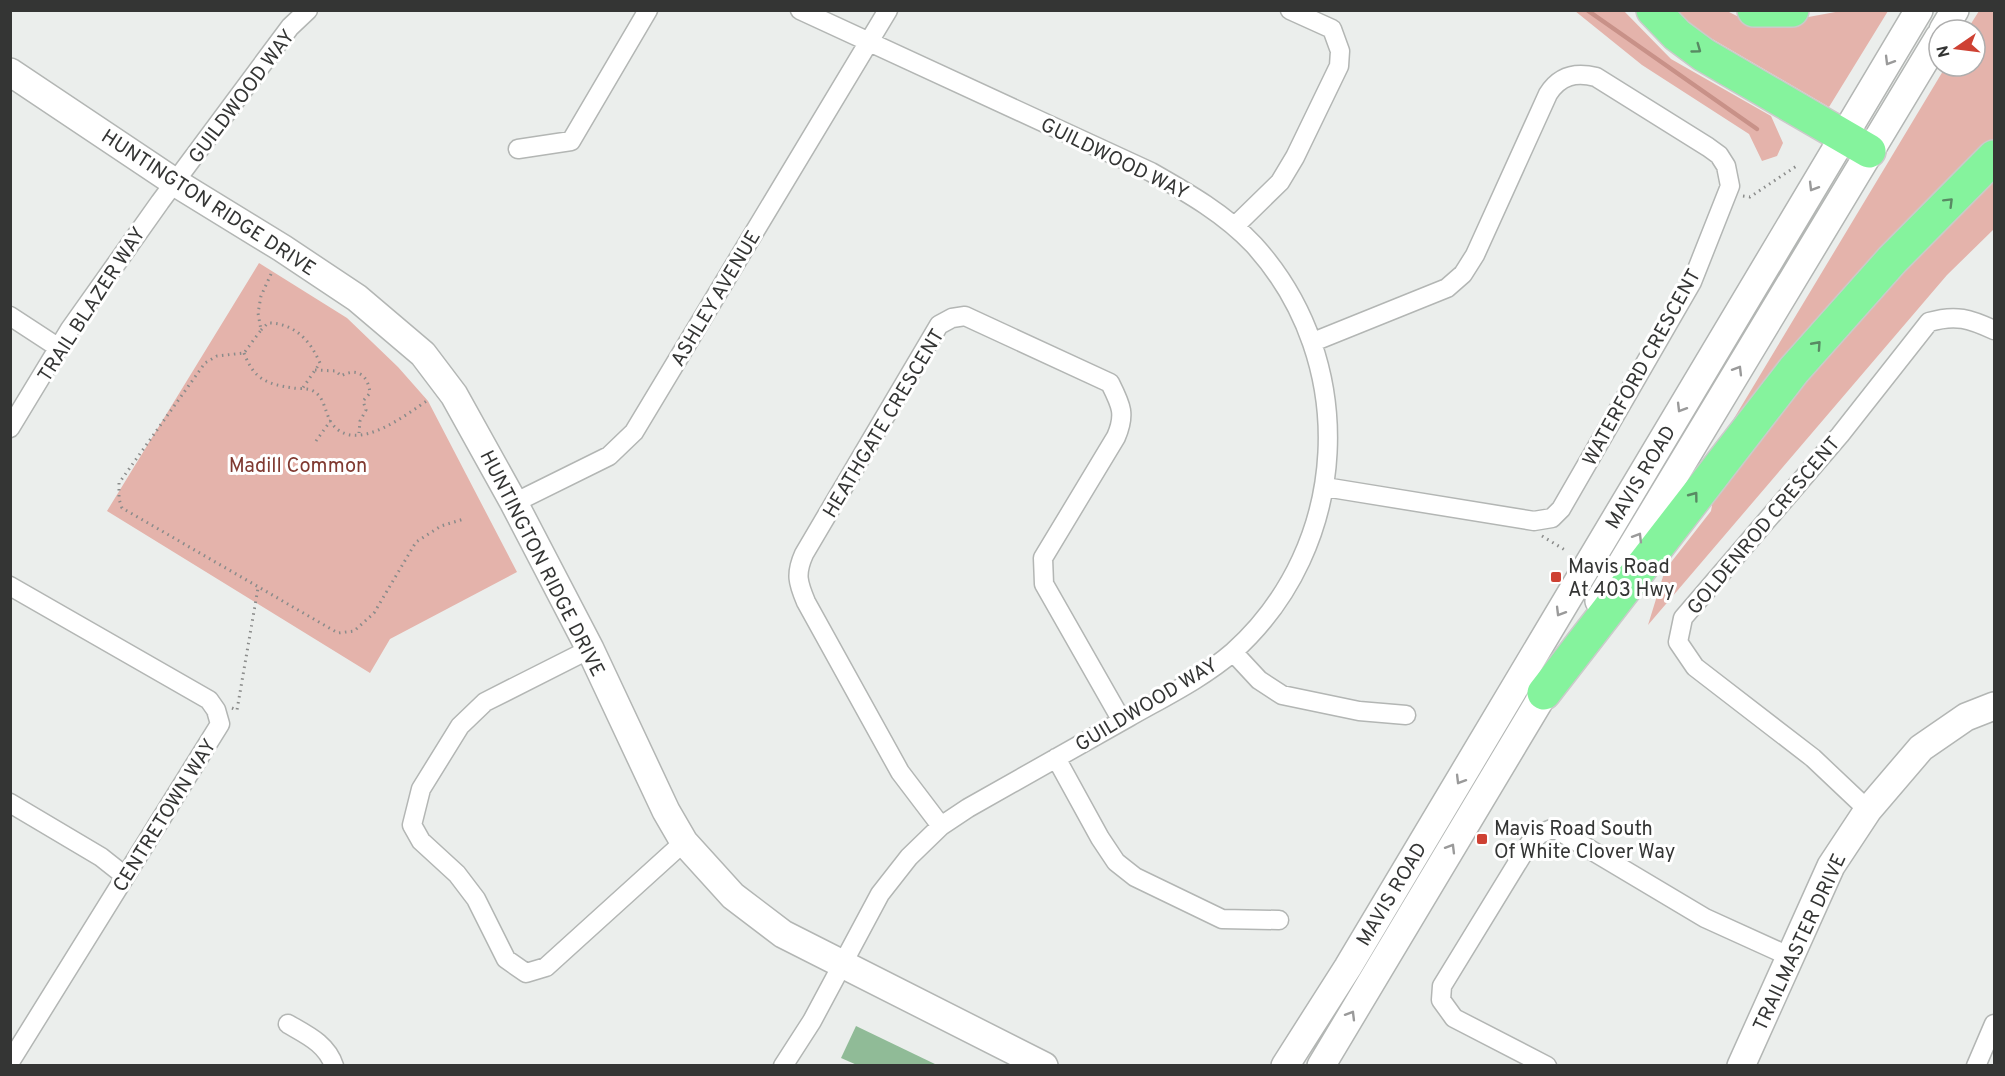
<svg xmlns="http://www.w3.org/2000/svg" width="2005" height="1076" viewBox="0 0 2005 1076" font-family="Overpass,sans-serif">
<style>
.green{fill:#e4b3ab}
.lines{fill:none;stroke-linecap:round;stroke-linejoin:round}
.stream{stroke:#c89188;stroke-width:4.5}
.building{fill:#90bb97}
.street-casing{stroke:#b3b6b4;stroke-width:21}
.secondary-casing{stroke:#b3b6b4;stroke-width:30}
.highway-casing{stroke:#cacaca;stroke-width:36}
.path{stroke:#8a8b8a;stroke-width:3;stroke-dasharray:1.5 4.5;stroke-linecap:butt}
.street{stroke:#fff;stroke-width:18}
.secondary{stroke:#fff;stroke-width:27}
.highway{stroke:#85f39d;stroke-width:33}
.oneway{stroke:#588a63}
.oneway2{stroke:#9a9a9a}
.poi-dot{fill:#ce4133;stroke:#fff;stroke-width:2}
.labels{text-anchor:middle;stroke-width:6;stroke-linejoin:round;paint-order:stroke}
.street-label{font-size:20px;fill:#343534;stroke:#fff}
.park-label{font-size:20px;fill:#803a31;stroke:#fff}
.poi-label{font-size:20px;fill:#343534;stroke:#fff;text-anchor:start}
</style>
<rect width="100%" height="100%" fill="#ebeeec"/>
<path class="green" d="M1575,11H1624L1671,59L1771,116L1783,143L1777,156L1762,161L1749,134L1642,65Z
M1677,11H1727L1737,16L1792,20L1841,11H1888L1829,107L1695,29Z
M1979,11H1994V150L1712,455L1946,66H1975V30H1967Z
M1994,178V229L1947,275L1648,625L1665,570L1711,511L1714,494L1881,289Z
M259,263L347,318L398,367L428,401L517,572L390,639L370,673L107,511Z"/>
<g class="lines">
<path class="stream" d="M1587,10L1757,129"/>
</g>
<path class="building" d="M856,1026L937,1065H857L841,1058Z"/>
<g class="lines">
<g class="street-casing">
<path id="street" d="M518,149L571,141L648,10
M1235,226L1280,182L1295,157L1339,66L1340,51L1332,29L1290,10
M10,316L59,348
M1313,342L1447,288L1463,274L1475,255L1548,94C1560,75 1576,72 1596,77L1708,147L1719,155L1726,166L1730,186L1692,282L1561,509L1552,518L1534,521L1325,487
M10,428L70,329L160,202L290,27L308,10
M514,503L609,456L634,432L888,10
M10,586L209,700L216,710L220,724L10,1062
M590,649L485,702L460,726L421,789L412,825L421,841L457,874L476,899L506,959L526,973L546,967L684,842
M1233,652L1259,680L1282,695L1359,711L1406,715
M1056,758L1100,838L1116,862L1135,877L1222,919L1279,920
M10,803L101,857L125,876
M1868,810L1813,758L1695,667L1678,642L1683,618L1840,435L1929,322C1956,314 1970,319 1994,330
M941,826L900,772L806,602C798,583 795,574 804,554L939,325L952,318L965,316L1110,383C1121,405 1126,414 1116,437L1043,558L1044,584L1122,721
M288,1024C307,1035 327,1044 334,1066
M783,1066L812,1021L880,894L909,857L941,826L968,808C1022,777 1076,747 1129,717C1164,697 1203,678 1233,652C1351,546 1360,362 1254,245C1225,214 1188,193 1151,172L800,10
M1547,1066L1454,1018L1441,1000L1442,986L1529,844L1540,834L1554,828L1705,918L1791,957
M1976,1066L1994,1024"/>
</g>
<g class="secondary-casing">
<path id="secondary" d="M1943,30L1955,10
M10,72L176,183L282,248L357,298L423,354L454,395L514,503L590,649L666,811L684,842L733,896L783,934L1044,1066
M1599,601L1939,37
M1285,1066L1348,967L1919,10
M1321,1066L1555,675
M1741,1066L1831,866L1868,810L1921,748L1966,717L1994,706"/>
</g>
<g class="highway-casing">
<path id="highway" d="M1653,10L1677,35L1704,55L1869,151
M1754,10H1792
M1544,693L1794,370L1892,260L1994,157"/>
</g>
<path class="path" d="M1743,196L1750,197L1798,165
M271,274L261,296L258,313L261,330L244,353L217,356L205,363L119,483V499L122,508L338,633L354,631L374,613L416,542L441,526L464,519
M261,330L268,323C294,323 310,340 320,363L302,389
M244,353C254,379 266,384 293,388C298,389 306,388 311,390C326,396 324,414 333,425C357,454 407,414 428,400
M315,370L336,371L341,376C357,367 368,375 370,393L363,401L366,410L360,421L359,433
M316,441L331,420
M1542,536L1565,550
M232,708L237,710L258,588"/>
<use href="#street" class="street"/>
<use href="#secondary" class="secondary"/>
<use href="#highway" class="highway"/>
</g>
<defs><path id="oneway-chevron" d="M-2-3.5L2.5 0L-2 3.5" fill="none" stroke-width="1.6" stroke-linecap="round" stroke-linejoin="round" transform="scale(1.5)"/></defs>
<g class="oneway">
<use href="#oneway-chevron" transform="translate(1697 49) rotate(36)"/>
<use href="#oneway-chevron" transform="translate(1949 202) rotate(-45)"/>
<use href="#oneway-chevron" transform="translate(1817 345) rotate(-48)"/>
<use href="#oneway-chevron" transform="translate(1694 496) rotate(-53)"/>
</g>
<g class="oneway2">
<use href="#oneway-chevron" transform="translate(1889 61) rotate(121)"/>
<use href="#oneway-chevron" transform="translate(1813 187) rotate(121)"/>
<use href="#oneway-chevron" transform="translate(1738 370) rotate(-59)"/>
<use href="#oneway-chevron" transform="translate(1681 408) rotate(121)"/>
<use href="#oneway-chevron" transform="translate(1638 537) rotate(-59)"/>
<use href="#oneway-chevron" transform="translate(1560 612) rotate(121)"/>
<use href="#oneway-chevron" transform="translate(1460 780) rotate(121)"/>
<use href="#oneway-chevron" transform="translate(1451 848) rotate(-59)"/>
<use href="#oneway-chevron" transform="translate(1351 1015) rotate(-59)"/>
</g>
<g class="poi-dot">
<rect x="1550" y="571" width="12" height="12" rx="3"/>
<rect x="1476" y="833" width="12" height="12" rx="3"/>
</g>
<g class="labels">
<g class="street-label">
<text transform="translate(241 96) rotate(-53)" y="7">GUILDWOOD WAY</text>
<text transform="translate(1115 158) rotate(26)" y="7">GUILDWOOD WAY</text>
<text transform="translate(209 202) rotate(33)" y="7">HUNTINGTON RIDGE DRIVE</text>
<text transform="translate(715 298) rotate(-59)" y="7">ASHLEY AVENUE</text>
<text transform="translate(91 304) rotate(-57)" y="7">TRAIL BLAZER WAY</text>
<text transform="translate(1641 367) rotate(-61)" y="7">WATERFORD CRESCENT</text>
<text transform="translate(883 423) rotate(-59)" y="7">HEATHGATE CRESCENT</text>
<text transform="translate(1640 477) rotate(-59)" y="7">MAVIS ROAD</text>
<text transform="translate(1763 525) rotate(-50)" y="7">GOLDENROD CRESCENT</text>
<text transform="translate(543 563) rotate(63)" y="7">HUNTINGTON RIDGE DRIVE</text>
<text transform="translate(1146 704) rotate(-31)" y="7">GUILDWOOD WAY</text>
<text transform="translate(164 815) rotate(-58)" y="7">CENTRETOWN WAY</text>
<text transform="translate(1391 894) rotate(-59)" y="7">MAVIS ROAD</text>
<text transform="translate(1799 942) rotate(-65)" y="7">TRAILMASTER DRIVE</text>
</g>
<g class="park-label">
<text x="298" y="472">Madill Common</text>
</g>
<g class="poi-label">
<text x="1568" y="573">Mavis Road<tspan x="1568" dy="23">At 403 Hwy</tspan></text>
<text x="1494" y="835">Mavis Road South<tspan x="1494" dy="23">Of White Clover Way</tspan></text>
</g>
</g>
<rect width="2005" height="1076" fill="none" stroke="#343534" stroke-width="24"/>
<g transform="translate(1957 48) rotate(256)"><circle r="28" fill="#ffffff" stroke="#aeaeae" stroke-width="1.5"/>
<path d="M0-4.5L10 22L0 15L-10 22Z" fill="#ce4133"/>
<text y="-9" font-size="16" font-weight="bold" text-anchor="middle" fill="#343534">N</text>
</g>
</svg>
